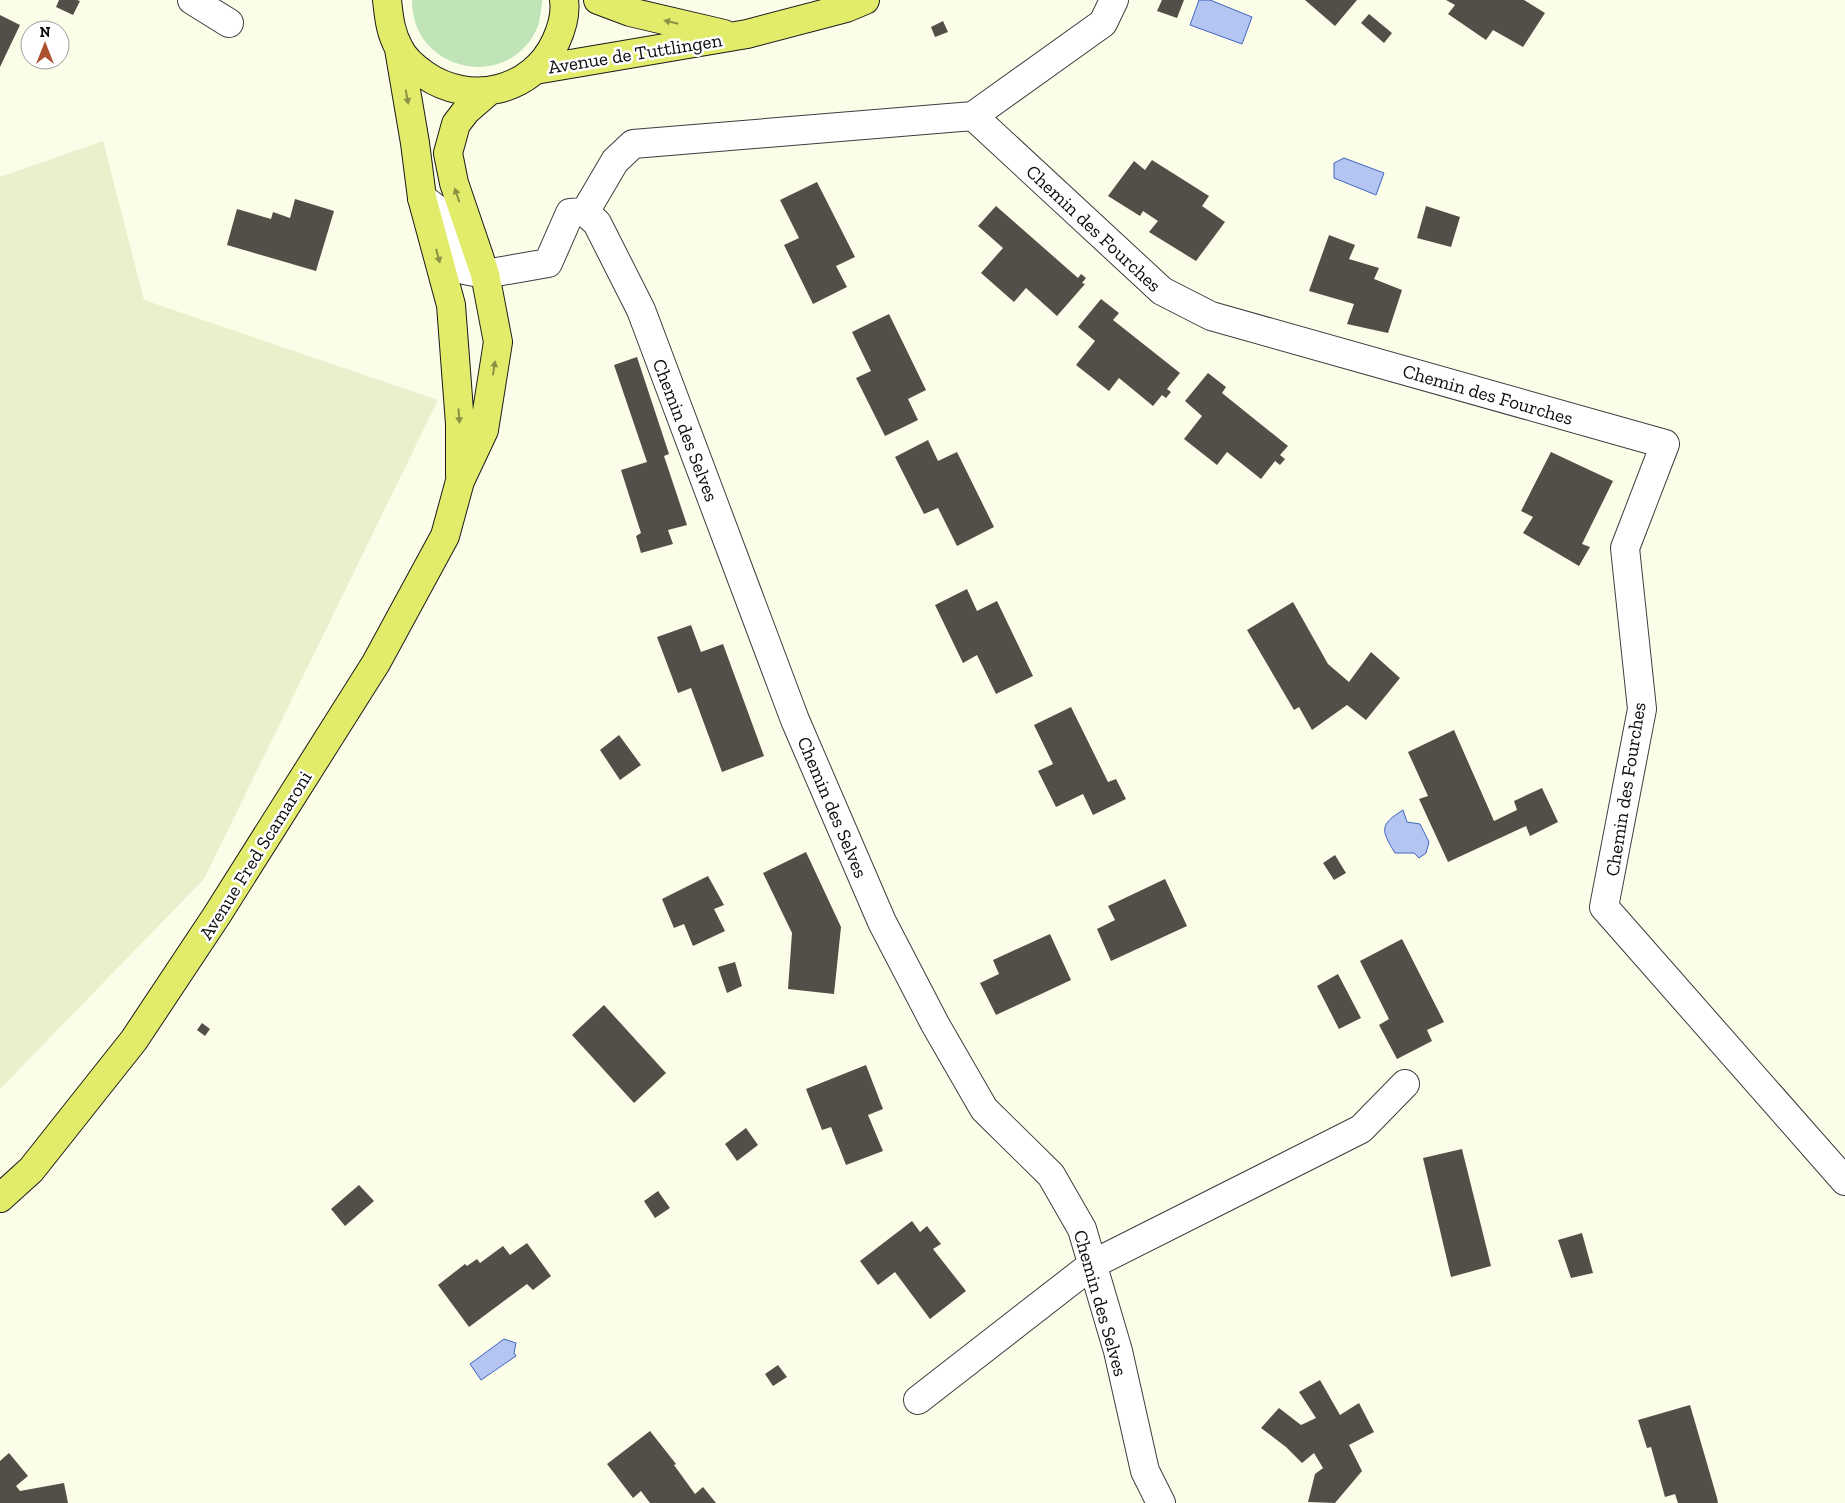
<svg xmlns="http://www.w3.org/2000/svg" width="1845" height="1503" viewBox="0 0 1845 1503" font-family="'Zilla Slab',serif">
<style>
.farmland{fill:#e8f0cc}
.green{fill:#c0e4b7}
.water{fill:#b3c5f0;stroke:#4064c0}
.building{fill:#524f48}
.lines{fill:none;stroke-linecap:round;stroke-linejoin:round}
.minor-casing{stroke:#3d3d3d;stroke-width:30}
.major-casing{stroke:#1b1b1b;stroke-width:30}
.minor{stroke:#fff;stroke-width:28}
.major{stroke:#e2ec6a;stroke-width:28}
.oneway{fill:#8c9244}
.labels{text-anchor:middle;stroke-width:5;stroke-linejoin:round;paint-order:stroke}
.street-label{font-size:19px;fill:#0a0a0a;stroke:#fff}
</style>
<rect width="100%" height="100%" fill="#fbfde9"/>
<path class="farmland" d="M103,141L144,300L438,400L204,879L0,1089V177Z"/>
<path class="green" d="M412,0H542V3C541,10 540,19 538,26C511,93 411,73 412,0Z"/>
<path class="water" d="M1199,0H1210L1252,17L1242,44L1190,25Z
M1344,158L1384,173L1376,195L1334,178V163Z
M1403,810L1407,822L1420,824L1429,842L1426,853L1419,858L1414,853H1395C1381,830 1379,825 1403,810Z
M504,1339L516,1343L514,1353L516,1356L481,1380L470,1364Z"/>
<path class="building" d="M59,0H77L80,1L73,15L56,7Z
M1162,0H1184L1177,18L1157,11Z
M1305,0H1357L1335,26Z
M1446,0H1524L1545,13L1523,47L1493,30L1486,40L1448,14L1455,5Z
M1369,14L1392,33L1384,43L1361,23Z
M0,15L20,25L0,67Z
M943,21L948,32L935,37L931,27Z
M1152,160L1209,196L1202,206L1225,222L1196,261L1149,232L1158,221L1143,211L1140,216L1108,196L1134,161L1145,170Z
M817,182L855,257L836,266L847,287L813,304L784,245L799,238L780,200Z
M295,199L334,211L316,271L227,245L237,209L271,219L273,212L290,218Z
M996,206L1078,278L1081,274L1086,278L1082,283L1085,284L1057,316L1026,288L1014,302L981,273L1003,248L978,226Z
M1426,206L1460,217L1451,247L1417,238Z
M1329,235L1355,245L1349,259L1379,268L1374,279L1402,290L1388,333L1347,324L1354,304L1309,291Z
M1101,299L1119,313L1113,320L1180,373L1167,389L1171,392L1166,398L1162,395L1153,406L1119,378L1109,391L1076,365L1095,341L1078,327Z
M889,314L926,390L908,399L918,420L885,436L856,378L871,371L852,332Z
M637,357L669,454L664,456L687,525L668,530L673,544L641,553L636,536L641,533L621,470L647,462L614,365Z
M1208,373L1226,387L1222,393L1288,446L1280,455L1285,459L1280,465L1275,461L1261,479L1227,452L1217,465L1184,439L1202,416L1185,401Z
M928,440L938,461L957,452L994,527L957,546L938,508L924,514L895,457Z
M1551,452L1613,481L1582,544L1590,547L1579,566L1523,533L1533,517L1521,511Z
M967,589L977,611L997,601L1033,676L996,694L977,655L963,663L935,605Z
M1293,602L1328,664L1349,682L1371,652L1400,678L1366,720L1347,705L1312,730L1299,707L1294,710L1247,630Z
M691,625L701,652L723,644L764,756L722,772L691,688L678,693L657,637Z
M1071,707L1108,782L1116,779L1126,799L1093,815L1083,794L1056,807L1038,771L1053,764L1034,725Z
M1454,730L1494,821L1517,810L1514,801L1542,788L1558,822L1530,836L1526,826L1448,862L1419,799L1428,796L1408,752Z
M619,735L641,765L620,780L600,750Z
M806,852L841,927L834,994L788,989L792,933L763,873Z
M1335,855L1346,873L1334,880L1323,863Z
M708,876L724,905L714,909L725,931L693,946L684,924L674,928L662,899Z
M1165,879L1187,926L1111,961L1097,929L1115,920L1108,906Z
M1050,934L1071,980L996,1015L980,983L999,974L993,960Z
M1402,939L1444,1022L1427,1030L1432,1041L1397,1059L1379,1025L1389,1019L1360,961Z
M735,962L742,986L727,993L718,967Z
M1338,974L1361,1018L1339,1029L1317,986Z
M604,1005L666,1073L634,1103L572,1035Z
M202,1023L210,1029L205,1036L197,1030Z
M866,1065L883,1109L868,1115L883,1151L846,1165L831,1127L822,1130L806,1089Z
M746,1128L758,1145L737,1161L725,1144Z
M1462,1149L1491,1266L1451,1277L1423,1158Z
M359,1185L374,1201L345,1226L331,1209Z
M658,1191L670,1208L655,1218L644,1201Z
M912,1221L920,1232L927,1226L941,1244L933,1249L966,1291L930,1319L895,1272L878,1285L860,1261Z
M1582,1233L1593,1273L1571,1278L1558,1240Z
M527,1243L551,1276L533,1290L527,1284L469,1327L438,1285L465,1264L467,1266L477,1259L480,1263L503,1246L510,1255Z
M778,1365L787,1377L773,1386L765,1374Z
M1320,1380L1340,1415L1359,1403L1374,1432L1349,1445L1362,1471L1335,1503L1308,1502L1315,1474L1323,1468L1314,1453L1302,1463L1286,1447L1261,1428L1279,1408L1301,1425L1316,1418L1299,1392Z
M1690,1405L1717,1498L1718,1503H1678L1675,1494L1665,1497L1651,1447L1647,1448L1638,1420Z
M650,1431L676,1464L674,1465L695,1494L703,1487L716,1503H650L641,1491L633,1498L607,1464Z
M9,1453L28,1476L16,1486L20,1491L64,1483L68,1503H0V1461Z"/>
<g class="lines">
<g class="minor-casing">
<path id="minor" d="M192,0L229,23
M973,116L1103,23L1114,0
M422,198L442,213L464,270L485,274L548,263L570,213L585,212L597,223L641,310L795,720L882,922L935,1024L984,1109L1051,1175L1082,1229L1118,1351L1145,1471L1161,1503
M585,212L615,161L633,144L973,116L1162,291L1211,316L1665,444L1625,548L1642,709L1604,907L1845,1181
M918,1400L1093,1264L1361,1129L1405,1084"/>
</g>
<g class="major-casing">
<path id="major" d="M387,0C389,17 390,32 399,48C404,59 415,68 425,75C470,106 533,92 556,41C562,28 566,14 564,0
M598,0L630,12L724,34
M399,49L415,143L422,198L451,305L460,424V475
M535,70L747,34L846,8L865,0
M0,1198L31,1170L134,1040L217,915L376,663L445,536L460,481L484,430L498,342L485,274L454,183L448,153L456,124L466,111L488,92"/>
</g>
<use href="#minor" class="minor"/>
<use href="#major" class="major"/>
</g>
<defs><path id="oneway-solid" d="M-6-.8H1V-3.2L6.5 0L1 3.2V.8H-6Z" transform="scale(1.25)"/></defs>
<g class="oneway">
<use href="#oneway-solid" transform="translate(671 22) rotate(-167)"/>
<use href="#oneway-solid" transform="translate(407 97) rotate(80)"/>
<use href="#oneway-solid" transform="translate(457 195) rotate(-109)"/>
<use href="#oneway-solid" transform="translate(438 256) rotate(75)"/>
<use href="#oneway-solid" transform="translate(494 368) rotate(-81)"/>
<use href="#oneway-solid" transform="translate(459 416) rotate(86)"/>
</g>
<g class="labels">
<g class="street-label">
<text transform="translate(635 53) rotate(-9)" y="7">Avenue de Tuttlingen</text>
<text transform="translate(1094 228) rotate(43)" y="7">Chemin des Fourches</text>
<text transform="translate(1488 394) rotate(16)" y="7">Chemin des Fourches</text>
<text transform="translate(686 430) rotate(69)" y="7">Chemin des Selves</text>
<text transform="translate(1625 789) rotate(-81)" y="7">Chemin des Fourches</text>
<text transform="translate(833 807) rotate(67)" y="7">Chemin des Selves</text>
<text transform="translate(255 855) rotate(-58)" y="7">Avenue Fred Scamaroni</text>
<text transform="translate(1101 1303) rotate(74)" y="7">Chemin des Selves</text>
</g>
</g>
<g transform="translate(45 45)"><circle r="24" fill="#ffffff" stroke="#9d9d9d"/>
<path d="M0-4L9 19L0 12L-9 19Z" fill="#ad5230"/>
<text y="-8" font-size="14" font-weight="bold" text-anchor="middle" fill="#0a0a0a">N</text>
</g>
</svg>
